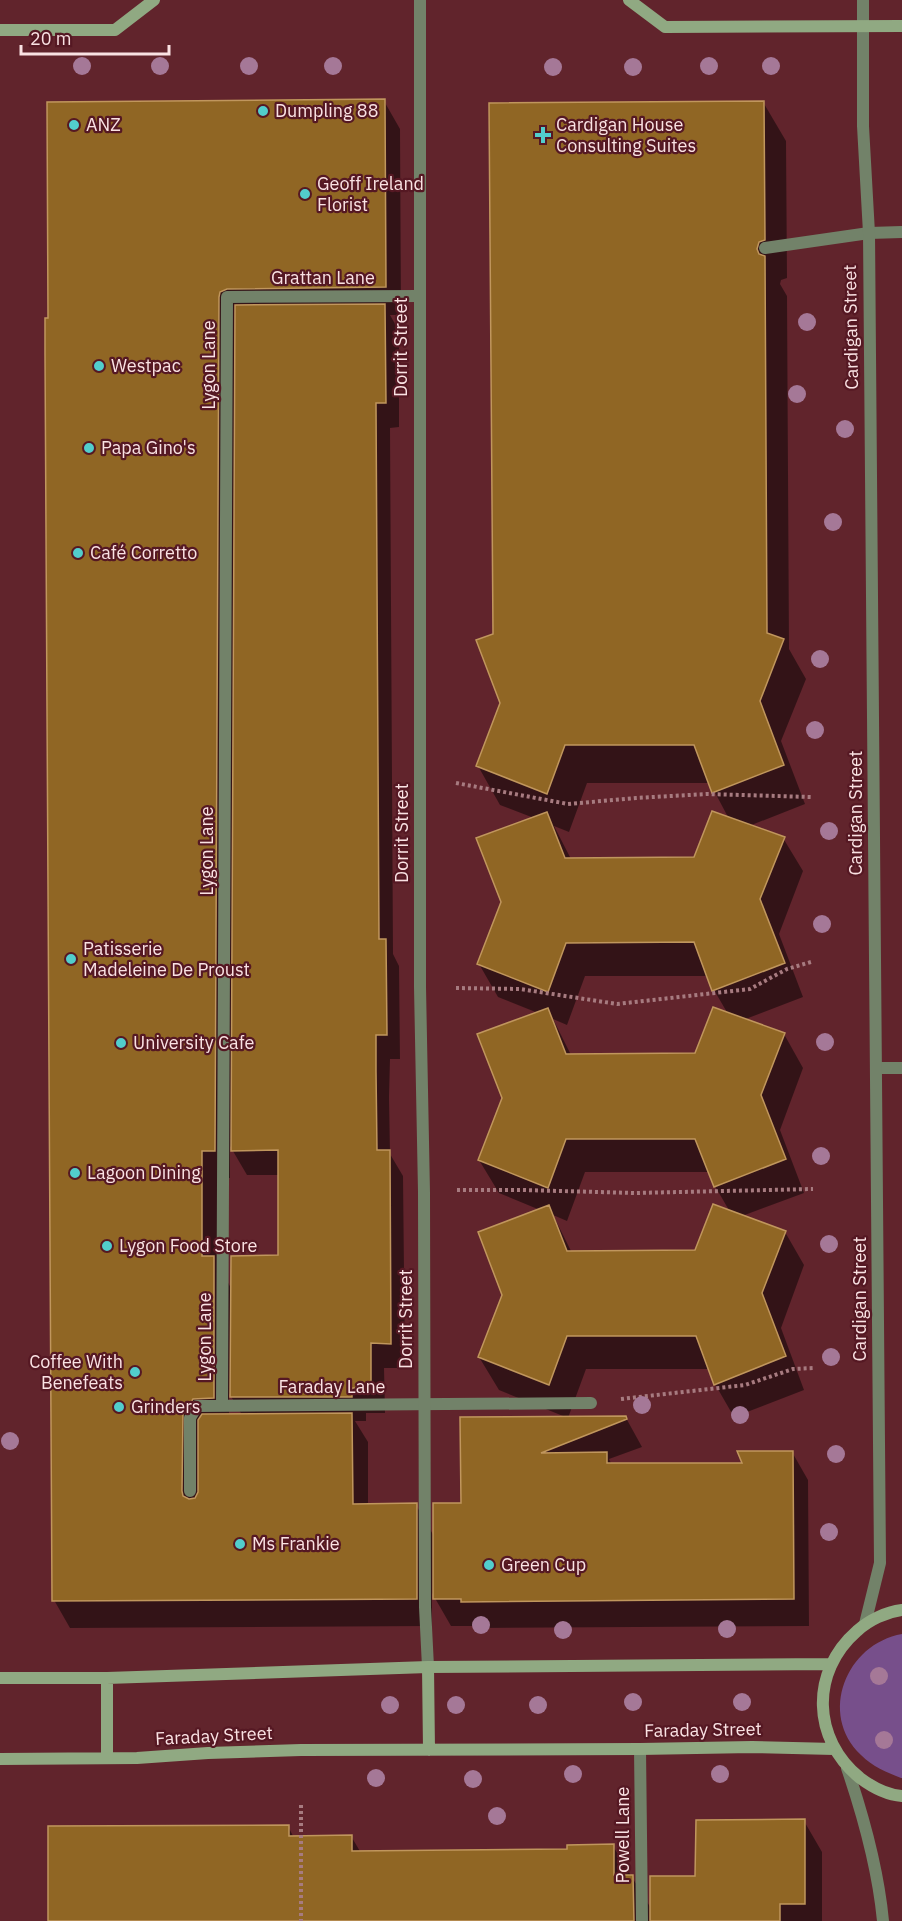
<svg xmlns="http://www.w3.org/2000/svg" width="902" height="1921" viewBox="0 0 902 1921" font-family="'IBM Plex Sans',sans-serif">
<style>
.green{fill:#774f8b}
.shadow{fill:#0007;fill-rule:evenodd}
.building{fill:#906624;stroke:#c0965d;stroke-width:1.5}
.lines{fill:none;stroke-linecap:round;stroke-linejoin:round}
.path{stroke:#a77b80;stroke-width:4;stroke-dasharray:3 3;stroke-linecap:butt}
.lane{stroke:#728269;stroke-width:12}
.street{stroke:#728269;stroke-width:12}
.secondary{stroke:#90a982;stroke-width:12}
.tree{fill:#a57897}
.poi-dot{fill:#52cdcc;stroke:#551823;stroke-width:2}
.labels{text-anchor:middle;stroke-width:4.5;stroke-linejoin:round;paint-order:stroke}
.poi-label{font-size:18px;fill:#fae2e3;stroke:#551823;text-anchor:start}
.street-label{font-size:18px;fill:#fae2e3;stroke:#551823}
</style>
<rect width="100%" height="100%" fill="#61242c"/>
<path class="green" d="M902,1634V1778H901C886,1772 873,1767 861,1755C818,1714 846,1644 902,1634Z"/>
<path class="shadow" d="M384,101L400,129L401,315H390L399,331V427L390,428L393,954L399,966L400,1059H390L389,1097L390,1154L403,1176L405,1368H384L385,1413H366V1421H355L368,1442V1505H416L435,1538L462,1505L568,1418L499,1390L479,1357L540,1210L499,1193L479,1160L538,1013L498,997L479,964L534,818L500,805L478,766L501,703L494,635L763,102L786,141L787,278L781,280L780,284L787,296L789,649L806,679L781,741L805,804L749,826L783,838L803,871L779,934L803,997L743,1020L784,1034L803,1068L780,1130L804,1193L742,1216L785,1232L804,1265L781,1328L804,1390L734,1417L715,1384L710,1369H586L568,1418H626L642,1447L609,1459L612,1465L744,1464L792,1452L808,1480L809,1626L478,1628L477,1626H451L432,1593V1626L70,1628L54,1600L47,320ZM587,783H710L729,819L695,858L571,859L554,826L569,832ZM585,976H708L714,990L728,1014L696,1055H571L553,1019L567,1025ZM230,1146L247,1175H279V1256L232,1290L218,1264L217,1178H230ZM585,1172H709L715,1186L730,1212L696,1252L572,1253L553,1215L567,1221ZM229,1393L242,1415L229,1416Z
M804,1821L822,1852V1921H50L288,1826L294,1838L351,1836L361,1853L568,1851L613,1846L652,1910L697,1878Z"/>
<path class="building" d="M385,99L386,287L227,289L220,292L219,297L215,1151H202V1256H214V1398L193,1399L183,1414L182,1491L183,1496L189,1499L195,1498L198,1492V1420L202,1414L352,1413L353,1504L417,1503V1599L52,1601L45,354V318H48L47,102Z
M764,101L765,240L759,242L757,249L759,254L765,256L767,633L784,639L760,701L784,765L712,793L694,745H565L547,794L476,766L500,703L476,640L493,634L489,103Z
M385,304L386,403H376L379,939H386L387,1035H376V1071L377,1150H390L391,1344L371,1343V1388H352V1397H230L231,1256L278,1255V1150L231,1151L235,305Z
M712,811L785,837L760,899L785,963L712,991L694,942L566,943L548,992L477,964L501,902L476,838L547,812L565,858L694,857Z
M713,1007L785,1033L761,1095L786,1159L714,1187L695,1139H566L548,1188L478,1160L502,1098L477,1034L548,1008L566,1054L695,1053Z
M713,1204L786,1231L762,1293L786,1356L714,1385L696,1336H567L549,1385L478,1357L502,1295L478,1232L549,1205L567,1251L695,1250Z
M626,1416L627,1419L541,1453L607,1452V1463H742L737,1451H793L794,1599L461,1602V1599H433V1503H461L460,1417Z
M805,1819V1904H780V1921H650V1876H695L696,1820Z
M289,1825V1836L352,1835V1851L567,1849V1845L614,1844V1875H633L634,1921H48V1826Z"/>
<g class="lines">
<path class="path" d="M456,783L568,804L636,798L707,794L811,797
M456,988L520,989L617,1004L750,989L787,969L811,962
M457,1190H523L635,1193L813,1189
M621,1399L745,1385L793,1369L814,1368
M301,1805V1921"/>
<path class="lane" d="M765,248L869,233L902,232
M876,1068H902
M222,1406L227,297L419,296
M190,1491V1418L197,1406L591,1403
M640,1749L642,1921"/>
<path class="street" d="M420,0V987L424,1192L425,1607L428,1667
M863,0V126L869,233L880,1563L865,1624
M847,1768C864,1818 878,1868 883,1921"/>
<path class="secondary" d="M629,0L665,27L902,26
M0,30H115L154,0
M902,1610C886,1612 869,1620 857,1631C810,1672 812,1739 860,1778C872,1787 887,1795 902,1796
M428,1667L429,1750
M0,1678H107L428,1667L830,1664
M107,1678V1758
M0,1759L137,1758L208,1753L301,1750L640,1749L752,1747L834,1749"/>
</g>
<g class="tree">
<circle cx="82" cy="66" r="9"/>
<circle cx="160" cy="66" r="9"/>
<circle cx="249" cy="66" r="9"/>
<circle cx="333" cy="66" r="9"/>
<circle cx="709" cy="66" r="9"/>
<circle cx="771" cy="66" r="9"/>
<circle cx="553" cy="67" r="9"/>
<circle cx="633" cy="67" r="9"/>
<circle cx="807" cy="322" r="9"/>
<circle cx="797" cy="394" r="9"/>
<circle cx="845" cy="429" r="9"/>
<circle cx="833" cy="522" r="9"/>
<circle cx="820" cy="659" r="9"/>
<circle cx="815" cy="730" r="9"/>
<circle cx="829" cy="831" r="9"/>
<circle cx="822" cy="924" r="9"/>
<circle cx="825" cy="1042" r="9"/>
<circle cx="821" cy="1156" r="9"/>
<circle cx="829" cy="1244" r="9"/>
<circle cx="831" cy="1357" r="9"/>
<circle cx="642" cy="1405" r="9"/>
<circle cx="740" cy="1415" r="9"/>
<circle cx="10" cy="1441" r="9"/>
<circle cx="836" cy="1454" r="9"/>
<circle cx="829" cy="1532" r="9"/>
<circle cx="481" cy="1625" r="9"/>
<circle cx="727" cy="1629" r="9"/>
<circle cx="563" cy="1630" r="9"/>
<circle cx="879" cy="1676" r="9"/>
<circle cx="633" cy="1702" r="9"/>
<circle cx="742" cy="1702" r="9"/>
<circle cx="390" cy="1705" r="9"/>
<circle cx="456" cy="1705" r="9"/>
<circle cx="538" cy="1705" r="9"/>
<circle cx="884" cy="1740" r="9"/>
<circle cx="573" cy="1774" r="9"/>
<circle cx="720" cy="1774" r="9"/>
<circle cx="376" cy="1778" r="9"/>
<circle cx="473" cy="1779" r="9"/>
<circle cx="497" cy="1816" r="9"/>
</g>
<g class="poi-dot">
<circle cx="263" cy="111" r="6"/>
<circle cx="74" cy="125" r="6"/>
<path d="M540 126h6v6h6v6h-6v6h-6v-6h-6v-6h6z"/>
<circle cx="305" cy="194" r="6"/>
<circle cx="99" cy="366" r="6"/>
<circle cx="89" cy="448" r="6"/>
<circle cx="78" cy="553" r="6"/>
<circle cx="71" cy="959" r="6"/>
<circle cx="121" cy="1043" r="6"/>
<circle cx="75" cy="1173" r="6"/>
<circle cx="107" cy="1246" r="6"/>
<circle cx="135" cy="1372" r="6"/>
<circle cx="119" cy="1407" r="6"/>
<circle cx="240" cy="1544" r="6"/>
<circle cx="489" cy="1565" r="6"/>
</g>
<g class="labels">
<g class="poi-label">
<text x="275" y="117">Dumpling 88</text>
<text x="86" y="131">ANZ</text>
<text x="556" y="131">Cardigan House<tspan x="556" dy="21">Consulting Suites</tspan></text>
<text x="317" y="190">Geoff Ireland<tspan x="317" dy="21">Florist</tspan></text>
<text x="111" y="372">Westpac</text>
<text x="101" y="454">Papa Gino's</text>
<text x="90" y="559">Café Corretto</text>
<text x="83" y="955">Patisserie<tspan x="83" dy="21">Madeleine De Proust</tspan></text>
<text x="133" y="1049">University Cafe</text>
<text x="87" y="1179">Lagoon Dining</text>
<text x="119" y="1252">Lygon Food Store</text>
<text x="123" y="1368" text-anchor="end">Coffee With<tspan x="123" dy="21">Benefeats</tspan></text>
<text x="131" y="1413">Grinders</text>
<text x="252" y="1550">Ms Frankie</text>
<text x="501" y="1571">Green Cup</text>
</g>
<g class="street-label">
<text x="323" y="284">Grattan Lane</text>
<text transform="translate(851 327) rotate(-91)" y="6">Cardigan Street</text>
<text transform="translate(401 347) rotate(-90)" y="6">Dorrit Street</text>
<text transform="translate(209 365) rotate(-90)" y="6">Lygon Lane</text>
<text transform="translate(856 813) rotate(-90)" y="6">Cardigan Street</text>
<text transform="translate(402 833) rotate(-90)" y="6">Dorrit Street</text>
<text transform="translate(207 851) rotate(-90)" y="6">Lygon Lane</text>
<text transform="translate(860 1299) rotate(-90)" y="6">Cardigan Street</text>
<text transform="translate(406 1319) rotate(-90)" y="6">Dorrit Street</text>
<text transform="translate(205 1337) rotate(-90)" y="6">Lygon Lane</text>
<text x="332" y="1393">Faraday Lane</text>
<text transform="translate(703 1730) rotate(-1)" y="6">Faraday Street</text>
<text transform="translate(214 1736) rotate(-3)" y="6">Faraday Street</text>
<text transform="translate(623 1835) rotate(-90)" y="6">Powell Lane</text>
</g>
</g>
<path d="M21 45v9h148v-9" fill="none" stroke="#fae2e3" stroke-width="3"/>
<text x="30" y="45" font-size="18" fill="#fae2e3" stroke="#551823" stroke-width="4.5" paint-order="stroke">20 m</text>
</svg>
